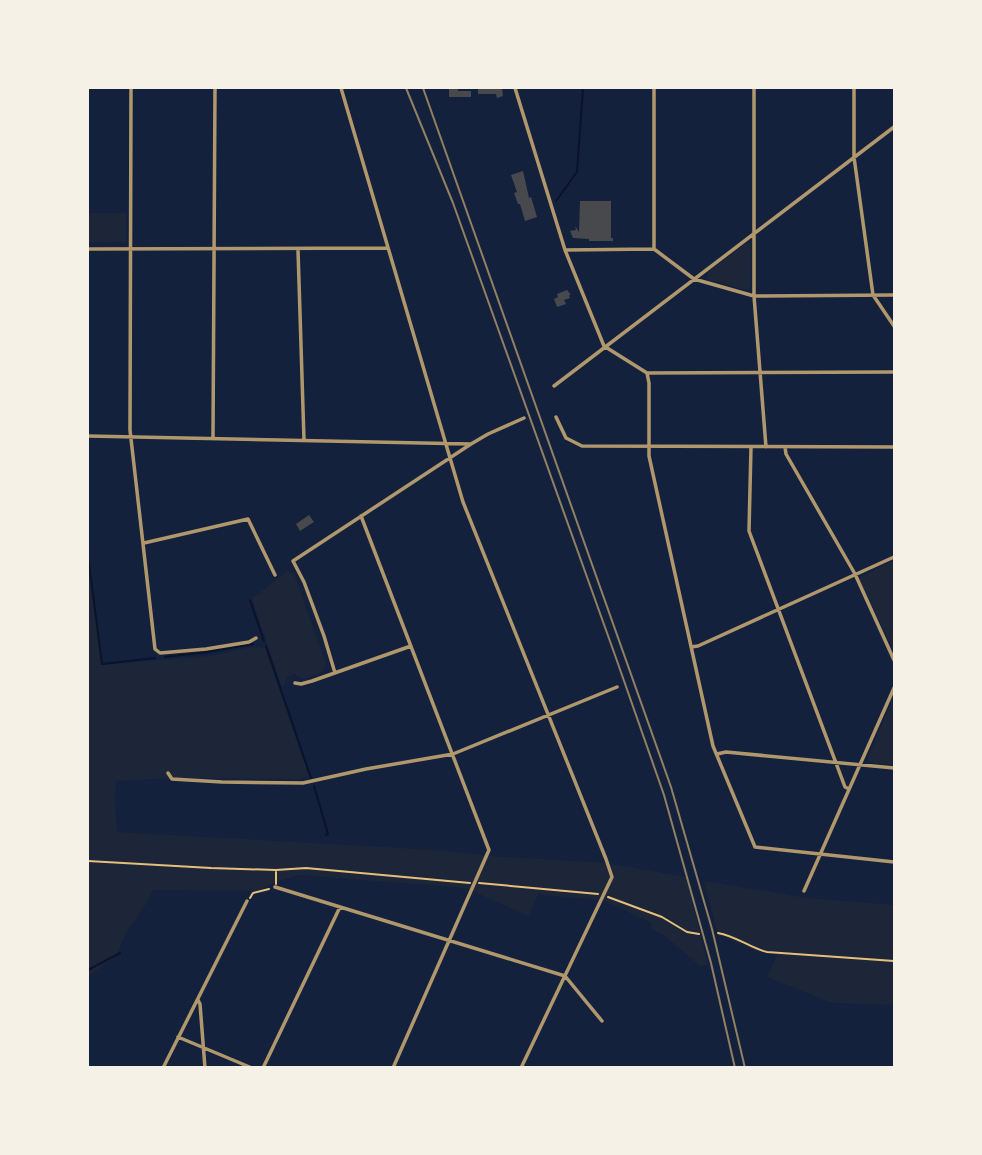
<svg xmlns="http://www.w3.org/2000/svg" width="982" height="1155" viewBox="0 0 982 1155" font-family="Raleway,sans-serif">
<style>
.green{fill:#1d2539}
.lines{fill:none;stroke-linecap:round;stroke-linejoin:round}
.stream{stroke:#0b132b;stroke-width:2}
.building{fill:#48494c}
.path{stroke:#e5c07b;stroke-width:2}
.minor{stroke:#b1986c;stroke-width:3.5}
.tram{stroke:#918062;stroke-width:2}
.rail{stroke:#918062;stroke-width:2}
</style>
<rect width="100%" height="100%" fill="#14213d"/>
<path class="green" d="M88,213H126V242H88Z
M746,243L751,245L750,288L745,290L708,279V272Z
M88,537L101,665L211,656L253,647L265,648L309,777L297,779L173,778L116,781L115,800L117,832L436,850L490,856L605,863L686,877L708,965L700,966L665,936L651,928L652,923L602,900L543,895L539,893L528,916L466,888L300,875L278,881L257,891L153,890L146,904L126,933L116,957L88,976Z
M894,560V651L859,578Z
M287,571L294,574L326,664L323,672L303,679L294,674L287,677L284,685L282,687L252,599Z
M894,696V765L872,763L869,762L868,757Z
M704,881L807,898L894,905V1005L832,1003L767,977L777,955L755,951L724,936L718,935Z"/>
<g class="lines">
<path class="stream" d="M556,201L577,172L583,88
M88,556L102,664L155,658
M250,600L264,641
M266,646L311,778
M165,657L208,652L253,644
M314,786L328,834L326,835
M88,970L120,953"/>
</g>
<path class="building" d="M449,88H458V91H471V97H449Z
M478,88H502L503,96L497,98L496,94H478Z
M523,171L529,198L531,197L537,217L525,221L520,204H518L514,193L517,192L511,175Z
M580,201H611V238H613V241H589V239L573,238L570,231L576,230L575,226L579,232Z
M567,290L571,295H569L570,298L564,300L566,304L557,307L554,299L558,297L557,294Z
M309,515L314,522L300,531L296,524Z"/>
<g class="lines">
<path class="path" d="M88,861L211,868L276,870L306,868L470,883
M479,883L598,894
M276,884V872
M608,897L662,917L687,932L699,934
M250,898L253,893L269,889
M718,933C736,936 750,948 767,952L894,961"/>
<path class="minor" d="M131,88L130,430L155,649L160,653L206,649L249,642L256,638
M341,88L463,502L606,859L612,877L521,1068
M515,88L565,250L604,346
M754,88V296L766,447
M854,88V157L873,295L894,326
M88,249L388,248
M654,249V88
M298,250L304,440
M565,250L654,249L694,279L754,296L894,295
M604,346L647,373L649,383V456L713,746L755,847L894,862
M647,373L894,372
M554,386L894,127
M556,417L566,438L582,446L894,447
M88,436L470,444
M213,438L215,88
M751,447L749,531L845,787L849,789
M785,447L786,454L855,574L894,660
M361,516L489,850L393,1068
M144,543L248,519L275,575
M691,647L698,646L894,557
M335,673L324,636L304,582L293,561L471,444L488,434L524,418
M295,683L301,684L312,681L411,646
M717,754L726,752L894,768
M168,773L172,779L222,782L303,783L366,769L453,754L617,687
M275,887L565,976L602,1021
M804,891L894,688
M198,1000L200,1004L205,1068
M178,1037L252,1068
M163,1068L247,901
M263,1068L340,907"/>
<path class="tram" d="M406,88L453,203L616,658L664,795L711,963L735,1068"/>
<path class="rail" d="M423,88L671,787L712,929L745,1068"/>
</g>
<rect width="982" height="1155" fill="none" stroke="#f6f1e7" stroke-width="178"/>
</svg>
